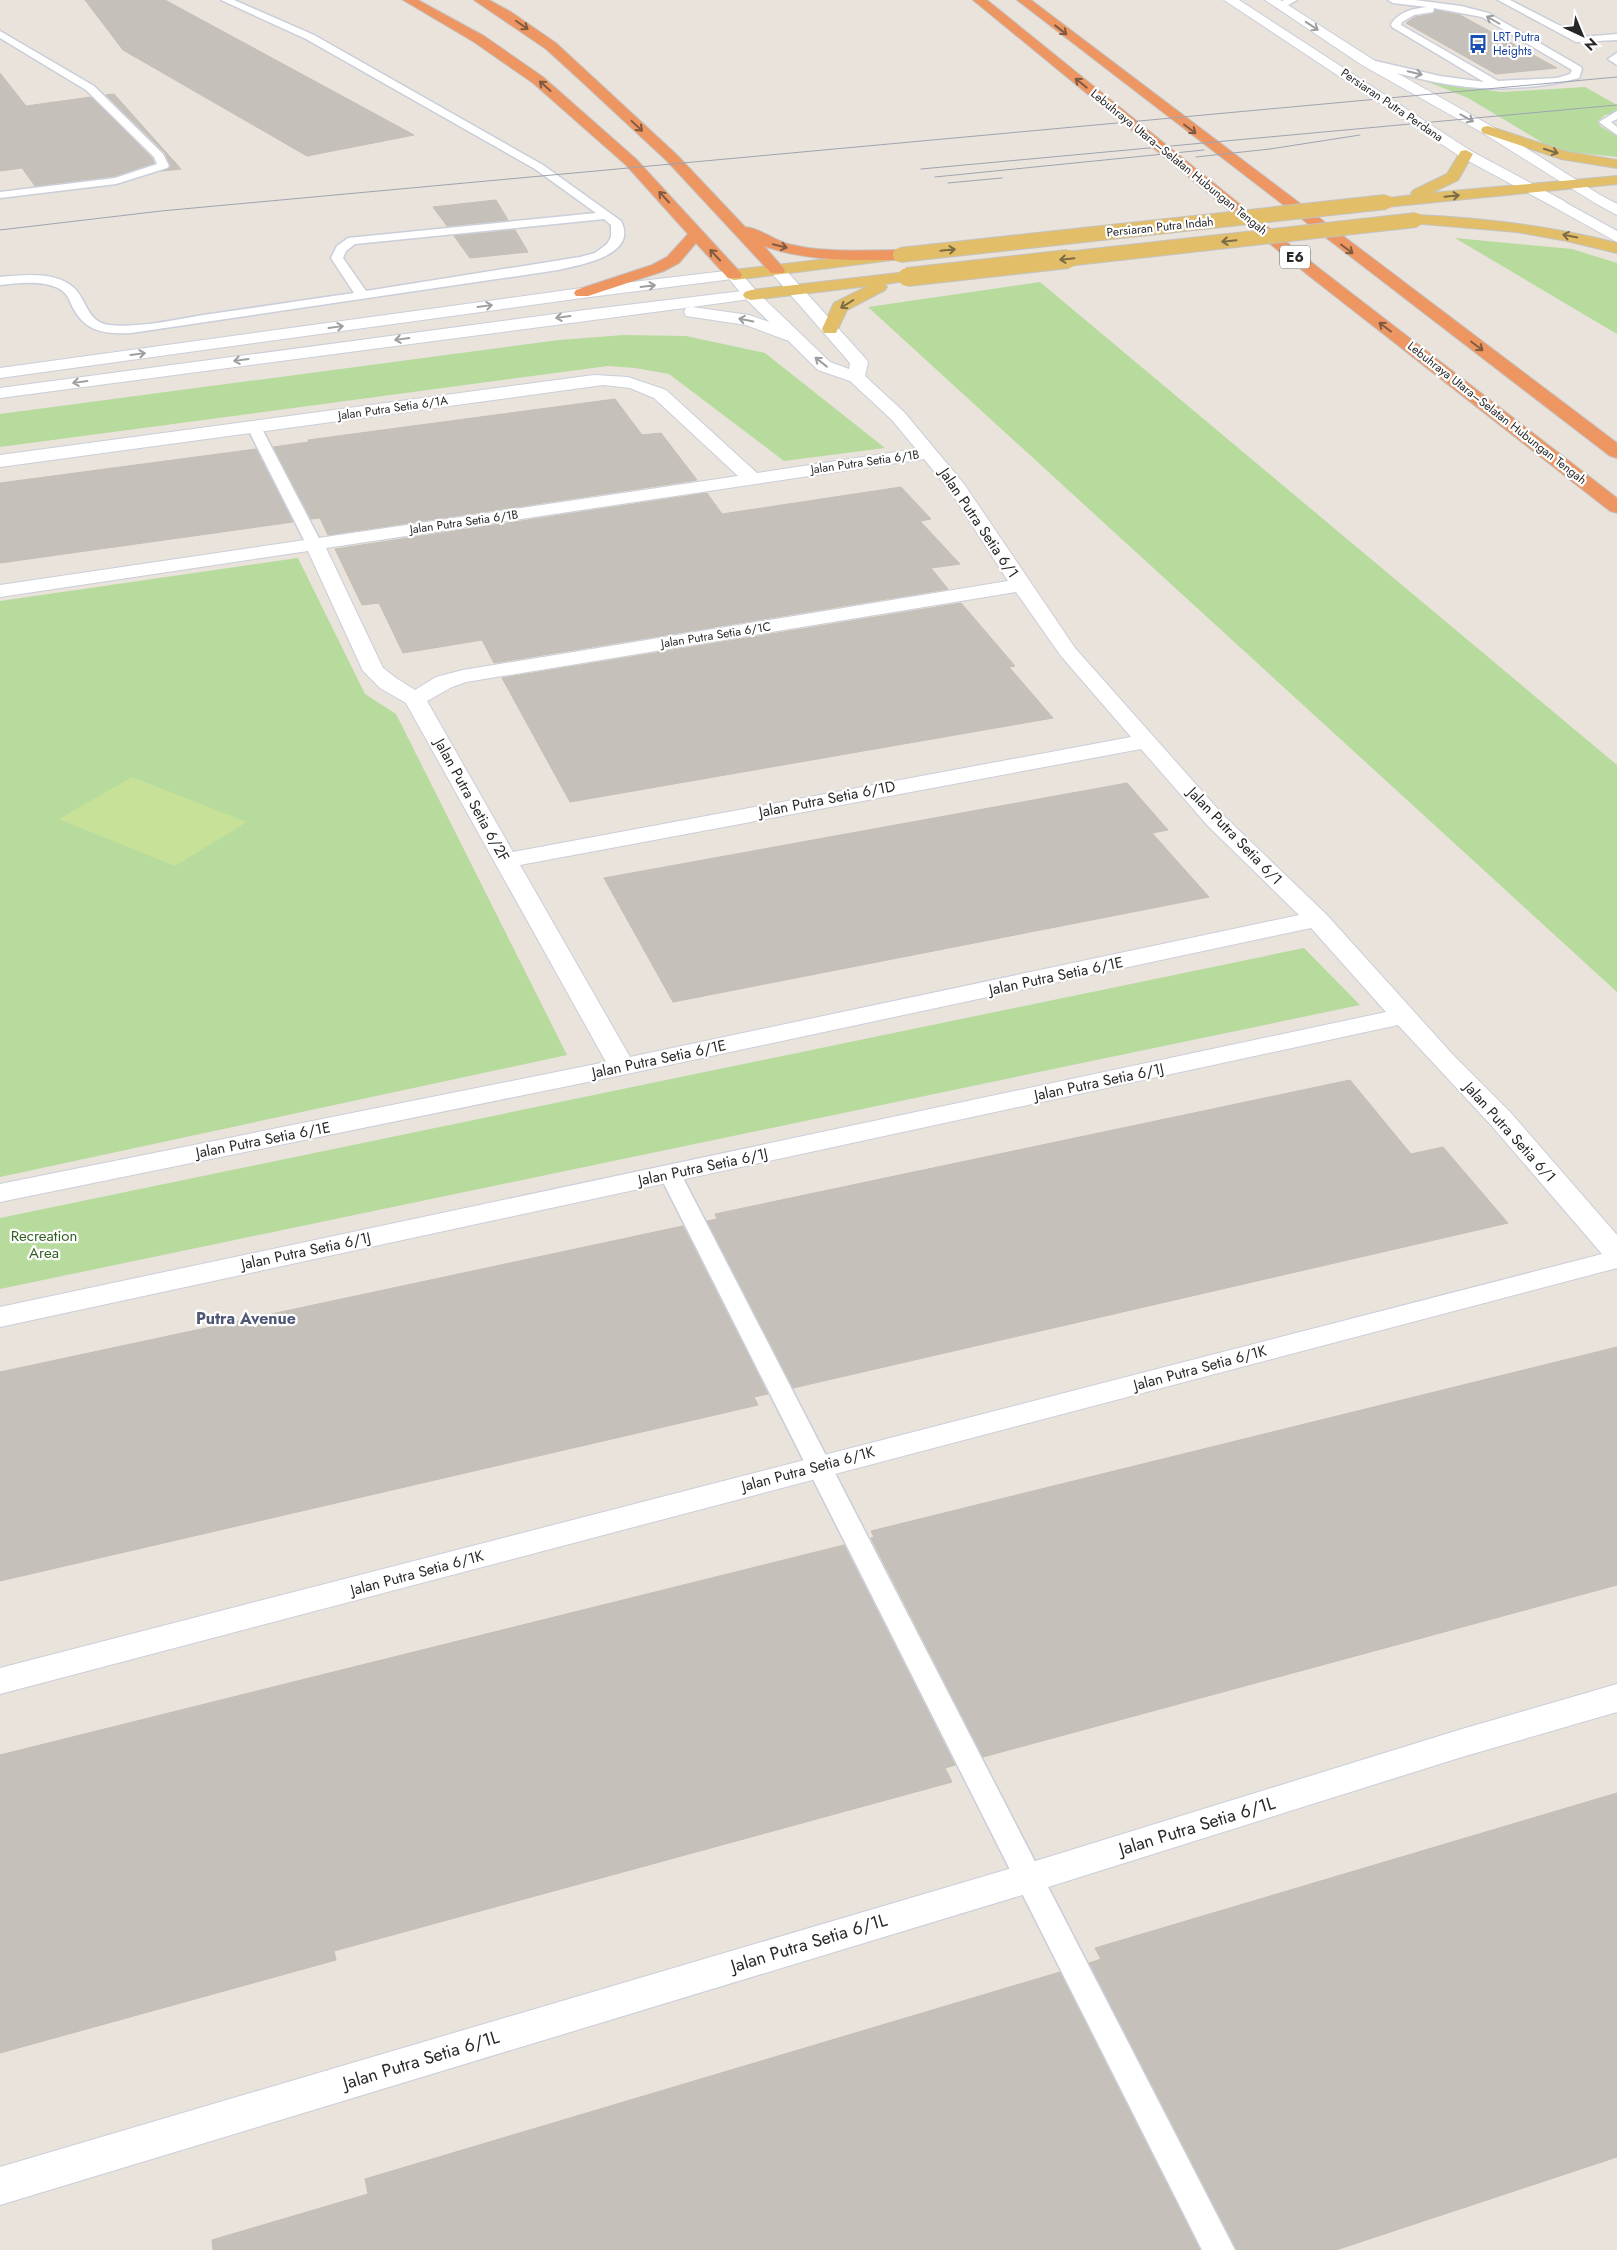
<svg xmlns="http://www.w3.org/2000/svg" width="1617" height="2250" viewBox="0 0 1617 2250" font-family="Jost,sans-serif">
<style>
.green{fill:#b6db9d}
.pitch{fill:#c7e199}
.building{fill:#c5c1ba;stroke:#c4beb5}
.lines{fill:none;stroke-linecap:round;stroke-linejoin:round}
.lane-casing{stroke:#caced9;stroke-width:3}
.street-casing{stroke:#caced9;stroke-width:2}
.secondary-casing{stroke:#caced9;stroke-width:2}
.primary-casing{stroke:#c3c3c3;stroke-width:2}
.highway-casing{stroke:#c3c3c3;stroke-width:2}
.lane{fill:#fff;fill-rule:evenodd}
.street{fill:#fff;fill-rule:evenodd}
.secondary{fill:#fff;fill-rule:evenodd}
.primary{fill:#e2be68;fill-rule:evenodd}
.highway{fill:#ee9662;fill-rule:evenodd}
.tram{stroke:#9fa3b1;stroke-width:1}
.primary-bridge-far1-casing{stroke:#c3c3c3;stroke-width:16;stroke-linecap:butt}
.primary-bridge-casing{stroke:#c3c3c3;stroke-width:20;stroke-linecap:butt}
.primary-bridge-far1{stroke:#e2be68;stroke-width:14}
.primary-bridge{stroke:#e2be68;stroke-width:18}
.oneway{stroke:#9e9e9e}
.oneway2{stroke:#815a42}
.oneway3{stroke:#7c6c45}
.labels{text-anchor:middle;stroke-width:4.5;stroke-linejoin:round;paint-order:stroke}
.far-transit-label{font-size:12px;fill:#164399;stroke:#fff;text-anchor:start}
.far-street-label{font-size:12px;fill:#282828;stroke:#fff}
.shield{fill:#fff;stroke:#686868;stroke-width:1}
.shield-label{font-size:14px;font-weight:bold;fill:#282828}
.street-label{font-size:15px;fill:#282828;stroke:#fff}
.park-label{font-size:15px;fill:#315e20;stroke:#fff}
.neighbourhood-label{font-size:16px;font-weight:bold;fill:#4e5774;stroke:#fff}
.near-street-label{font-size:18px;fill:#282828;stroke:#fff}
</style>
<rect width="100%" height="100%" fill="#e9e3db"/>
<path class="green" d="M1411,75L1455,85L1501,92L1585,87L1617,105V113L1605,115L1598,121L1600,126L1617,136V157L1571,152L1543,143L1468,98Z
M1455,238L1572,249L1617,263V334Z
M1040,282L1617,765V992L868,307Z
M624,335L686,336L765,353L885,448L784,461L669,374L635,368L608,366L0,447V414L559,340Z
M298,558L365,694L396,714L567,1055L0,1177V601Z
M1304,948L1360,1005L0,1289V1218Z"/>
<path class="pitch" d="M132,777L247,822L175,866L59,819Z"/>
<path class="building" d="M85,0H165L414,135L307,156L123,50Z
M1435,10L1460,15L1557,68L1496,74L1406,23L1415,17L1433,14Z
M0,73L26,106L91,97L152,158L154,163L115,176L35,186L22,168L0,171Z
M114,94L181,169L162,171L171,166L165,153L106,95Z
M496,200L508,220L447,226L433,207Z
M515,230L528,252L470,258L454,236Z
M615,399L642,435L661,433L697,480L328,535L320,518L311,519L273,447L309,442L308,440Z
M256,449L293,522L0,563V483Z
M901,487L931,519L920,521L960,564L931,568L948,589L494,663L482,640L403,653L379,603L362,605L335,549L707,493L722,514Z
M961,603L1015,666L1009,667L1053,718L570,802L502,678Z
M1127,783L1168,830L1152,833L1209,897L673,1002L604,878Z
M1350,1080L1411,1154L1443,1147L1508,1223L793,1388L707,1221L717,1219L715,1214Z
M683,1226L768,1394L754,1397L758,1405L0,1581V1372Z
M1617,1347V1585L983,1757L871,1538L874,1537L871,1531Z
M844,1545L955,1765L945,1768L952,1782L334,1951L336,1960L0,2053V1755Z
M1617,1793V2157L1336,2250H1237L1089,1963L1101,1959L1095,1948Z
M1060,1972L1200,2250H213L212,2240L368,2194L365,2179Z"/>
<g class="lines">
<g class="lane-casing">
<path id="lane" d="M221,0H234L314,35L543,165L621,221C639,256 578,265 558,270L131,333C104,334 85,332 72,306C69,298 66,292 58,288C41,280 18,283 0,285V277C22,275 56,271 74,288C87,300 87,322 109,325C140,328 173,320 203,315C254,308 304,300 354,293L331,258L337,246L348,238L596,213L535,169L306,39ZM604,219L611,225V237L607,244L595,253L580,257L366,291L343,258L346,251L355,244Z
M1284,0H1297L1283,8H1277V4Z
M1388,0H1415L1461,6L1488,13L1581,67L1582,69L1579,78C1551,86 1509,90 1480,88C1441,86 1401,74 1363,64L1362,62L1367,59L1440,76L1484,82L1392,27L1391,24C1400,11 1412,9 1427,7L1393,3ZM1434,8L1482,17L1572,70L1570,74L1557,78L1498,81L1401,25L1402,22L1414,15L1433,12Z
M1498,0H1510L1582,37L1617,34V40L1576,42Z
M0,31L94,86L163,154L169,166L167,168L116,184L0,198V192L115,178L157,164L154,157L86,90L0,38Z
M1617,53V65L1608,59Z
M1617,111V119L1611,122L1617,127V135L1599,122Z
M254,423L261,427L322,544L319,547H309L306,544L247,427Z
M670,1167L678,1169L681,1174L1235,2250H1202L659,1174L662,1169Z"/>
</g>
<g class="street-casing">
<path id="street" d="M1600,195L1617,204V215L1595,203L1592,200L1595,197Z
M1559,199L1617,231V242L1554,207L1551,204L1554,201Z
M777,265L783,267L865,358L868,362L865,376L904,412L964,484L1075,648L1224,816L1326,914L1455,1057L1511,1113L1617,1235V1268L0,1694V1668L1602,1254L1491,1125L1398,1025L0,1327V1307L1386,1012L1311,928L622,1075L0,1202V1184L606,1062L406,703L380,688L363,671L308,551L0,597V585L738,476L654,398L630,388L603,385L0,467V455L594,375L628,377L666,390L757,473L916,449L892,420L850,381L818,370L745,298L726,275L728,272H740L757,292L830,362L849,369L850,363L769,270L771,267ZM924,459L950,491L1008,581L463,670L436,677L415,690L396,678L383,668L326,548ZM1016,592L1061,656L1131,737L513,852L427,701L452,687L466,682ZM1141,749L1208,826L1299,915L630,1057L520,865Z
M1617,1684V1712L1462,1757L1029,1893L0,2205V2167L1029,1863L1462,1729Z"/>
</g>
<g class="secondary-casing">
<path id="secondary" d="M1224,0H1239L1471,151L1564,201L1567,204L1564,207H1554L1461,157Z
M1265,0H1280L1372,59L1493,127L1608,200L1605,203H1595L1483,133L1362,65Z
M734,270L740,272L742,275L740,278L582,298L0,378V368L582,288Z
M751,290L757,292L759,295L757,298L692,307L749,315L798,332L800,336L798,340H786L746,325L686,316L684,312L686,308L692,307L0,398V388L585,310Z"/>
</g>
<g class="primary-casing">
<path id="primary" d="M1488,126L1568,152L1617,160V168L1561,159L1483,133L1481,130L1483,127Z
M1466,150L1473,154L1458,180L1431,193L1617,176V184L1386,207L1381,205L1378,202L1381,199L1413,195L1411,193L1414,190L1447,174L1461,151Z
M1416,215C1484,218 1551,226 1617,243V253L1567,241L1517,232L1411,223L1408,220L1411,217Z
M894,251L900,253L902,256L900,259L734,280L728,278L726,275L728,272L734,270Z
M907,272L913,274L915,277L913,280L885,284L887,287L885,290L847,310L836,333H824L822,329L834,303L868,286L751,300L745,298L743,295L745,292L751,290Z"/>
</g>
<g class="highway-casing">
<path id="highway" d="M403,0H418L484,36L543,77L636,159L740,272L742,275L740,278H728L696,243L679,263L664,271L588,296H576L574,293L576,290L652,265L667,257L688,234L626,165L533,83L474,42Z
M474,0H489L511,12L556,43L677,155L745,227C760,228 773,240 788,244C824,253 863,250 900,250L906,252L908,255L906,258L900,260C854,260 808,262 764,246L785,270L783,273H771L667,161L580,80L546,49Z
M973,0H987L1320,269L1617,498V513L1610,511L1308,275Z
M1017,0H1031L1617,443V458L1610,456Z"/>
</g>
<use href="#lane" class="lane"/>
<use href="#street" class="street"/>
<use href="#secondary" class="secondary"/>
<use href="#primary" class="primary"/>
<use href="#highway" class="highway"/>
<path class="tram" d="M1196,157L1270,149L1360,135
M921,169L1617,105
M935,177L1204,150
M948,183L1002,178
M0,230L161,211L1617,77"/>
<g class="primary-bridge-far1-casing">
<path id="primary-bridge-far1" d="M900,255L1386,202
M1057,260L1416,220"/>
</g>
<g class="primary-bridge-casing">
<path id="primary-bridge" d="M907,277L1068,259"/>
</g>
<use href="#primary-bridge-far1" class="primary-bridge-far1"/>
<use href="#primary-bridge" class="primary-bridge"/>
</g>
<defs><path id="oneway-shaft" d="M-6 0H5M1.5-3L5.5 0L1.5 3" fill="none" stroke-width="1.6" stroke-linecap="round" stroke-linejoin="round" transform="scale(1.25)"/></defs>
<g class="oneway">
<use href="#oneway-shaft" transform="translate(1493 20) rotate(-150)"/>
<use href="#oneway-shaft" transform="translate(1312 26) rotate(33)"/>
<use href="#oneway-shaft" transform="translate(1415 73) rotate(13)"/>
<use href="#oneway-shaft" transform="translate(1467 118) rotate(29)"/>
<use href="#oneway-shaft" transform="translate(648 286) rotate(-7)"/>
<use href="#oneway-shaft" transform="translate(485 306) rotate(-8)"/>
<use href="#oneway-shaft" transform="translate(563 317) rotate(172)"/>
<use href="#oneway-shaft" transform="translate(746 320) rotate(-168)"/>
<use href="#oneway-shaft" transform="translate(336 327) rotate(-8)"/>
<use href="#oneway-shaft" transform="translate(402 339) rotate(172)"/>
<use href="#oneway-shaft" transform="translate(138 354) rotate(-8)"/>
<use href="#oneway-shaft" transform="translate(241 360) rotate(172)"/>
<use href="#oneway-shaft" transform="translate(821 362) rotate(-142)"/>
<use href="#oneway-shaft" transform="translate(80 382) rotate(172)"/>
</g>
<g class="oneway2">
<use href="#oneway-shaft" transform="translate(522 25) rotate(35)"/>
<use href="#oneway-shaft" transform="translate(1061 30) rotate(38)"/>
<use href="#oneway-shaft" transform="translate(1081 83) rotate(-141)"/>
<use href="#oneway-shaft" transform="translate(545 86) rotate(-138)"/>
<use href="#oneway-shaft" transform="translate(637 126) rotate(43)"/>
<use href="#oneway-shaft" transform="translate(1190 129) rotate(37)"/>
<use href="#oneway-shaft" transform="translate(664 197) rotate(-133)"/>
<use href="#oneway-shaft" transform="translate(780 246) rotate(14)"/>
<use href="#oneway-shaft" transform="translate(1347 249) rotate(37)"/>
<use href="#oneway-shaft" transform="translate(715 255) rotate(-133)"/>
<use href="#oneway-shaft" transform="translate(1385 327) rotate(-143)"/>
<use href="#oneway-shaft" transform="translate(1477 346) rotate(37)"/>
</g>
<g class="oneway3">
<use href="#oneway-shaft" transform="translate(1551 151) rotate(18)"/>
<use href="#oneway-shaft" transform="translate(1452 196) rotate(-6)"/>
<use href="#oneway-shaft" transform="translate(1570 236) rotate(-169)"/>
<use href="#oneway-shaft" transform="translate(1229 241) rotate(174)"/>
<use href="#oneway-shaft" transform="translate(948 250) rotate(-6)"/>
<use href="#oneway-shaft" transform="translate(1067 259) rotate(174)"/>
<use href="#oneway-shaft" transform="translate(847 304) rotate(148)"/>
</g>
<defs>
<g id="bus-bare" transform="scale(1.5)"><path d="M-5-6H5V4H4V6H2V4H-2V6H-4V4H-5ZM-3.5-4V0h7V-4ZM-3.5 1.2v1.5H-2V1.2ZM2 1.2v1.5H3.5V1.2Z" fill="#1a4fb4" stroke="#fff" stroke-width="2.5" paint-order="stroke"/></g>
</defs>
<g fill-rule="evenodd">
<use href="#bus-bare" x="1478" y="44"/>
</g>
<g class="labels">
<g class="far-transit-label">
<text x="1493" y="41">LRT Putra<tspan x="1493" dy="14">Heights</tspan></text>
</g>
<g class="far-street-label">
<text transform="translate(1392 105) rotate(34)" y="4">Persiaran Putra Perdana</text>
<text transform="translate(1179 162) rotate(39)" y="4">Lebuhraya Utara–Selatan Hubungan Tengah</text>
<text transform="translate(1160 227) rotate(-6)" y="4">Persiaran Putra Indah</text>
<text transform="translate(393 408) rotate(-8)" y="4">Jalan Putra Setia 6/1A</text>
<text transform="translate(1497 413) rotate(38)" y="4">Lebuhraya Utara–Selatan Hubungan Tengah</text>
<text transform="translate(865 462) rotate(-8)" y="4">Jalan Putra Setia 6/1B</text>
<text transform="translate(464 522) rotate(-8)" y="4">Jalan Putra Setia 6/1B</text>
<text transform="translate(716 635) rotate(-9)" y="4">Jalan Putra Setia 6/1C</text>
</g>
<rect class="shield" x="1280" y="245.5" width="30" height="23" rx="4"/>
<g class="shield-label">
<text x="1295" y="262">E6</text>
</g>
<g class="street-label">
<text transform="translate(979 523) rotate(56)" y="5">Jalan Putra Setia 6/1</text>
<text transform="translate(827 799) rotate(-11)" y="5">Jalan Putra Setia 6/1D</text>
<text transform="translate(472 800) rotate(61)" y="5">Jalan Putra Setia 6/2F</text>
<text transform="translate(1235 836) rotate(46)" y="5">Jalan Putra Setia 6/1</text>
<text transform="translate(1056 976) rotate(-12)" y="5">Jalan Putra Setia 6/1E</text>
<text transform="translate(659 1059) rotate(-12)" y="5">Jalan Putra Setia 6/1E</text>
<text transform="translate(1099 1082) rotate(-12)" y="5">Jalan Putra Setia 6/1J</text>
<text transform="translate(1510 1132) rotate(48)" y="5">Jalan Putra Setia 6/1</text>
<text transform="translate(263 1140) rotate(-11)" y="5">Jalan Putra Setia 6/1E</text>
<text transform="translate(703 1167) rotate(-12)" y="5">Jalan Putra Setia 6/1J</text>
<text transform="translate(306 1251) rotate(-12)" y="5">Jalan Putra Setia 6/1J</text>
<text transform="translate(1200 1368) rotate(-15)" y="5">Jalan Putra Setia 6/1K</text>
<text transform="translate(808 1469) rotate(-15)" y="5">Jalan Putra Setia 6/1K</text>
<text transform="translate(417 1573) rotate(-15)" y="5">Jalan Putra Setia 6/1K</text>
</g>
<g class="park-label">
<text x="44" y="1241">Recreation<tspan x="44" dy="17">Area</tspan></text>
</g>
<g class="neighbourhood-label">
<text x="246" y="1324">Putra Avenue</text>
</g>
<g class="near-street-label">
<text transform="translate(1197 1826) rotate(-17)" y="6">Jalan Putra Setia 6/1L</text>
<text transform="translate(809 1943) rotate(-17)" y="6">Jalan Putra Setia 6/1L</text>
<text transform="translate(421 2060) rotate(-17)" y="6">Jalan Putra Setia 6/1L</text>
</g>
</g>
<g transform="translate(1582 35) rotate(136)" stroke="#ffffff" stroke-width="4" paint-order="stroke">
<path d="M0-4L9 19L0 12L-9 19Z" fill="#282828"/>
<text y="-8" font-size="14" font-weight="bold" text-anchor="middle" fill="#282828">N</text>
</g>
</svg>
